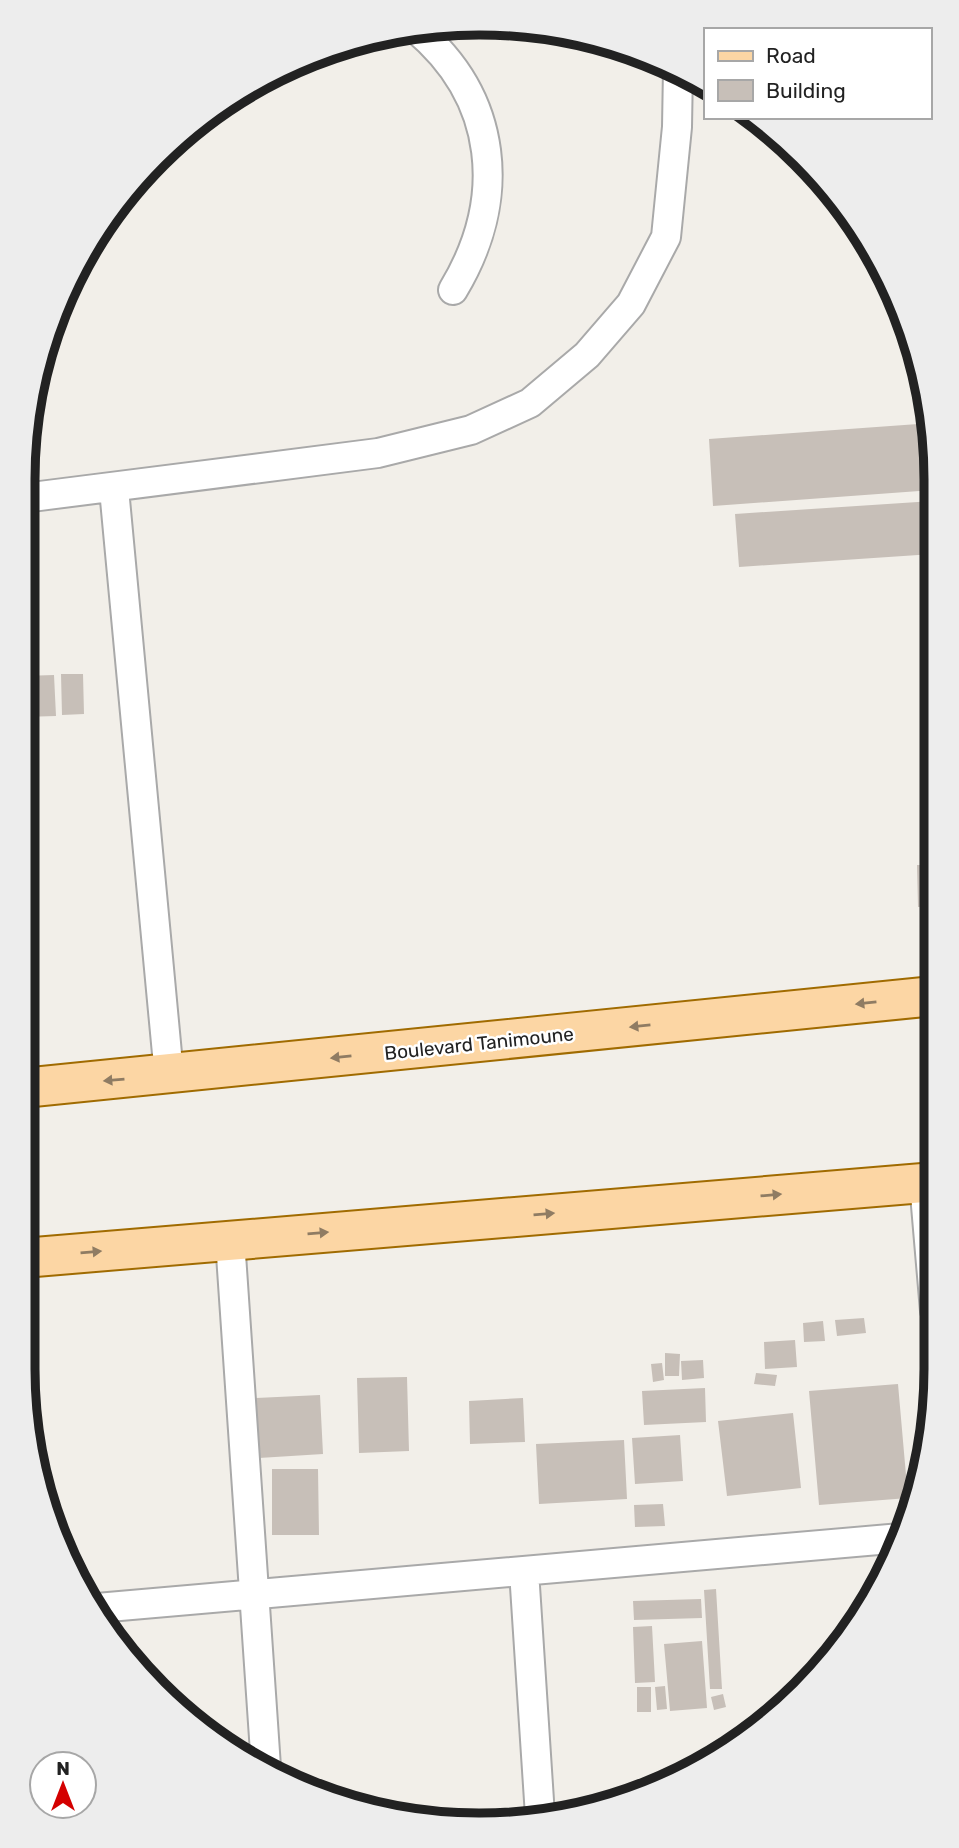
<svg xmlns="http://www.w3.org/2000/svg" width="959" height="1848" viewBox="0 0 959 1848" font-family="Rubik,sans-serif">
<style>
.building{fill:#c7bfb8}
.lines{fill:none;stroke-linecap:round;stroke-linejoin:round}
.minor-casing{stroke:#a9a9a9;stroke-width:32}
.primary-casing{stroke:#a06b00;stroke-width:42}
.minor{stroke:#fff;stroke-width:28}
.primary{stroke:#fcd6a4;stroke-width:38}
.oneway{fill:#8f7c63}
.labels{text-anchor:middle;stroke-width:5;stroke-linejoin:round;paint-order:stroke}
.street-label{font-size:19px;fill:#222;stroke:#fff}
.rim{fill:none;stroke:#222;stroke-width:9}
</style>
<rect width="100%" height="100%" fill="#f2efe9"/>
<path class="building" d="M932,423L933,490L713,506L709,439Z
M933,501V554L739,567L735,514Z
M61,674H83L84,714L62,715Z
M54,675L56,716L23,717V676Z
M917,865H934V906L918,907Z
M864,1318L866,1333L837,1336L835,1320Z
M823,1321L825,1341L804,1342L803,1323Z
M795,1340L797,1367L765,1369L764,1342Z
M665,1353L680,1354L679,1376H665Z
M703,1360L704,1378L682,1380L681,1361Z
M662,1363L664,1380L653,1382L651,1364Z
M756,1373L777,1375L775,1386L754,1384Z
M407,1377L409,1451L359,1453L357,1378Z
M898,1384L908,1498L819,1505L809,1391Z
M705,1388L706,1422L644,1425L642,1391Z
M320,1395L323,1454L259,1458L256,1398Z
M523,1398L525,1442L470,1444L469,1401Z
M793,1413L801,1488L727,1496L718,1421Z
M680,1435L683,1481L635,1484L632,1438Z
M624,1440L627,1499L539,1504L536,1444Z
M272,1469H318L319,1535H272Z
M663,1504L665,1526L635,1527L634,1505Z
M716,1589L722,1689H710L704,1590Z
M701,1599L702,1618L634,1620L633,1601Z
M652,1626L655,1682L635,1683L633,1627Z
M702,1641L707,1708L670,1711L664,1644Z
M665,1686L667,1709L657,1710L655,1687Z
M637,1687H651V1712H637Z
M723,1694L726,1707L714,1710L711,1697Z"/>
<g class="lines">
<g class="minor-casing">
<path id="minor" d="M415,28C499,98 508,199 453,290
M114,489L169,1075
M24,498L378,453L471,430L530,403L587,355L631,304L666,237L677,127L678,69
M924,1182L935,1311
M230,1240L266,1767
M524,1571L540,1816
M97,1608L901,1538"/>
</g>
<g class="primary-casing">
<path id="primary" d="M23,1088L934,996
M23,1258L935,1182"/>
</g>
<use href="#minor" class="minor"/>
<use href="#primary" class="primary"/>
</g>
<defs><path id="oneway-solid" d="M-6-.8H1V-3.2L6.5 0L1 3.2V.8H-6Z" transform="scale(1.75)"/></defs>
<g class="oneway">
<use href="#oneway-solid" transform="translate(866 1003) rotate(174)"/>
<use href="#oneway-solid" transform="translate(640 1026) rotate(174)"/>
<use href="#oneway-solid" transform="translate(341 1057) rotate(174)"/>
<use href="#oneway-solid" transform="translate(114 1080) rotate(175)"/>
<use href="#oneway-solid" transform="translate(771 1195) rotate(-5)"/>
<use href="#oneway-solid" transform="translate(544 1214) rotate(-5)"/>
<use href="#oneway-solid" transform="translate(318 1233) rotate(-5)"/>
<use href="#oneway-solid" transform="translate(91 1252) rotate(-5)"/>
</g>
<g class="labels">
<g class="street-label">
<text transform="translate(479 1043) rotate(-6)" y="7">Boulevard Tanimoune</text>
</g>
</g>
<path d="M0 0H959V1848H0ZM479 35H480A444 444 0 0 1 924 479V1369A444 444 0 0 1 480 1813H479A444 444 0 0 1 35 1369V479A444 444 0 0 1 479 35Z" fill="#ededed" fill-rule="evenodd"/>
<path class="rim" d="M479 35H480A444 444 0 0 1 924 479V1369A444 444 0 0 1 480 1813H479A444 444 0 0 1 35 1369V479A444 444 0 0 1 479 35Z"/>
<rect x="704" y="28" width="228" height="91" fill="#ffffff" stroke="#a7a7a7" stroke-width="2"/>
<rect x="718" y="51" width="35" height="10" fill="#fcd6a4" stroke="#a7a7a7" stroke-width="2"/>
<text x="766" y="63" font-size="21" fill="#222222">Road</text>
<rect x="718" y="80" width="35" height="21" fill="#c7bfb8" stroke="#a7a7a7" stroke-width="2"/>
<text x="766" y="98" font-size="21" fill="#222222">Building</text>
<g transform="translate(63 1785)"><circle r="33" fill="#ffffff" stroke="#a7a7a7" stroke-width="2"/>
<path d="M0-5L12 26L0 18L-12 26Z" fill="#d40000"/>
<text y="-10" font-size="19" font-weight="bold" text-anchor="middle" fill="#222222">N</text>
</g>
</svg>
